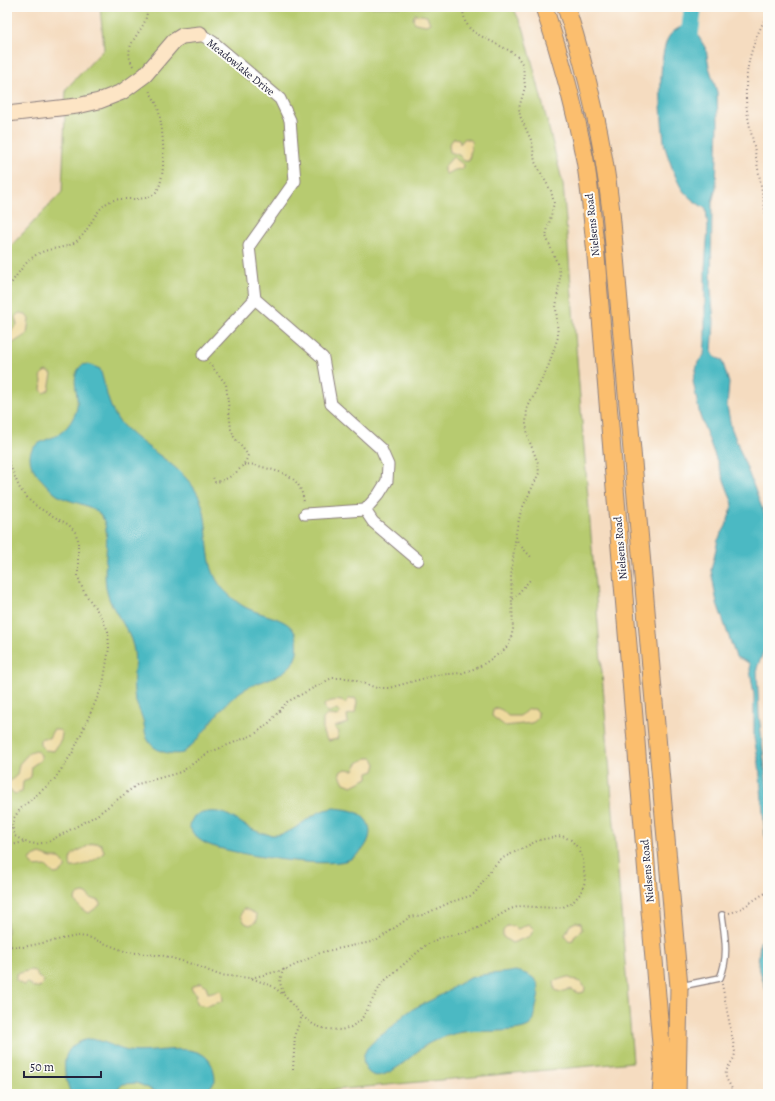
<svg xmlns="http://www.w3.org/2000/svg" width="775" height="1101" viewBox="0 0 775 1101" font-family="Alegreya,serif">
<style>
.green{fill:#b7cb6f;stroke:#6c7655}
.sand{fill:#eeda9e;stroke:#887e6c}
.water{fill:#4bb9c3;stroke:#366e7f}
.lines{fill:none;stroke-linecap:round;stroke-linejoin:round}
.river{stroke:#4bb9c3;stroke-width:18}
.lane-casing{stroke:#8c7f7e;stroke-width:8}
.street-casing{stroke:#8c7f7e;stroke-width:13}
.secondary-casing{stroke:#8c7f7e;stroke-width:17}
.primary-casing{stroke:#8c7f7e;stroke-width:19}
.path{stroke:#8c7f7e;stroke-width:2;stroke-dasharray:1 3;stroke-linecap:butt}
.lane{stroke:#fff;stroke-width:5.5}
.street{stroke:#fff;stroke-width:11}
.secondary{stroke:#fde5c5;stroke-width:15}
.primary{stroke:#fbbe6e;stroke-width:17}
.labels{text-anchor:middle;stroke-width:4;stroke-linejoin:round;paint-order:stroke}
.street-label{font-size:11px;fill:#22223b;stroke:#fdfcf7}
</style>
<rect width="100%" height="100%" fill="#fdfcf7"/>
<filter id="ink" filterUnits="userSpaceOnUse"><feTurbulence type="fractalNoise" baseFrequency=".025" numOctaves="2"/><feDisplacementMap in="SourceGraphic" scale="8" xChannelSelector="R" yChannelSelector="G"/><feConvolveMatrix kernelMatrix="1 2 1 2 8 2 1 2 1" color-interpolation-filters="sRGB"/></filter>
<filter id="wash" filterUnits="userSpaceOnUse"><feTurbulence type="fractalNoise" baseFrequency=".012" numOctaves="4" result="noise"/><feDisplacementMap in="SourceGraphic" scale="16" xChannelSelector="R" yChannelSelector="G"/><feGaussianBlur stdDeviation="0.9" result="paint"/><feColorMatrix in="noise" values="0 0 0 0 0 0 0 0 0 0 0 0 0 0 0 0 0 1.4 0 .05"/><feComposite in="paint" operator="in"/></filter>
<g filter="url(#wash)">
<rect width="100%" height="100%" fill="#f5dcc0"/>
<path class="green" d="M100,7H513L524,30L563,184L633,1062L291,1094H7V250L62,192L66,89L104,49Z"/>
<path class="sand" d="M415,14L427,16L430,23L426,25L415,23L413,19Z
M454,138L459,139L460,144L465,138L472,141L469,161H464L459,155L450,152L449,145Z
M453,157L464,165L463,169L455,170L446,174L444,171V167Z
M19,313L25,314L29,319L27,334L7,347V335L17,325L15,317Z
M47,371L52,374L49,390L44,393L41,390L42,380L40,376L44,372Z
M355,698L357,702L355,713L347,715L348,723L334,727L339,732L337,739L328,741L323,733V719L327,715L338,716L340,713L337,709L331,712L326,711L324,705C329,700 340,699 345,703L349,699Z
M497,708L502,710L508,716H520L528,709H535L538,712C538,718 537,721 531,723L505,726L492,716L493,710Z
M53,730H59L62,733L61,740L54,751L45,750L40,745V740L42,738H49Z
M35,750L41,755V760L32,766L31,777L23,782L22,792L15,794L8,789V783L17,775L19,764L29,753Z
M367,758H373L376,764L374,771L368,773V778L352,786L344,783L340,775V772L345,769L354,770L358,763Z
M98,843L101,844L104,851C101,859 79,868 71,867C67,853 77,852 86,847C90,844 93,843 98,843Z
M40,854L51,858H60L65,865V868L60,873L54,874L46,866L34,867L30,862L31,858Z
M83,893L87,894L90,898L100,901V905L89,913C83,911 76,905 75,899L77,895Z
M243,909H246L256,914L257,921L250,925L245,923L241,916Z
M576,922L581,923L582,930L575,935L573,940L568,941L565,935L570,925Z
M528,924L534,929L530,936L512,943L503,937V931L507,926H513L518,929Z
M31,970L36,972L38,977L43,980V984L39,988L33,987L29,983L23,985L16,980V974Z
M567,977L582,983L585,988L584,992L579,993L570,989L560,992L555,990L554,981Z
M201,982L206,986L208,993L220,990L222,992L223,1001L206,1006L198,1004L196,1000L197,994L192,990L191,987Z"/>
<path class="water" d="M691,24L706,49L709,67L717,92L718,123L716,188L712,202L711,290L714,322L712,352L715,357L722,360L729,383L727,406L731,427L764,513L768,537V640L757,668L759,715L768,796V845L765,835L759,764L754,738V695L749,663L736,657L717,603L711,570L718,540L726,526L733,504L700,416L693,381L698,362L704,355L705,342V268L708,228L706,209C697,203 688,198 682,189C676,180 668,157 665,147C661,124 656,53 670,35C675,29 684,25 691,24Z
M88,364L100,369C106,387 107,404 118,420C141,449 185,464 200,499C212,528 201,564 223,589C230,596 239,605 249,609C271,619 302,618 297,652C293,678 258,679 240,692C217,708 205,736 183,753C170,756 152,751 147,738C144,731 145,724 142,717C139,708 134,701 134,691C132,676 137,662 133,646C129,629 117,617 110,601C100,578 109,553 106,529C102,502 75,506 57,495C51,491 46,484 40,478C35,472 30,465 30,457C30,442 50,440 59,434C65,430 70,424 73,418C85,398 66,380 82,365Z
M334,808C345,809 358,810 365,819C378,833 363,855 348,860C326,869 230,854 207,844C198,840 192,834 189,825L194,816C231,800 239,833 273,835C292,836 306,817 322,811C326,809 330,809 334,808Z
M768,922V997L758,964L760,942Z
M515,971C540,976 542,985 536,1007C535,1013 535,1020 531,1024C522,1034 477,1030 463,1032C451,1034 436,1039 426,1045C413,1053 379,1091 366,1069C354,1049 383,1036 394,1025C410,1007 419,1007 439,996C450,990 461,981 473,977C486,973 501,974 515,971Z
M90,1039C104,1040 114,1048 128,1051C158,1056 214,1032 215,1081L207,1091L195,1094L159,1093L137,1083L123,1084L112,1094H71C62,1071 58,1044 90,1039Z"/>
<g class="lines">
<path class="river" d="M688,48L693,7"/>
</g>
</g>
<g filter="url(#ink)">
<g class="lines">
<g class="lane-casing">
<path id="lane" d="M681,986L720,978C729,957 725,937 722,915"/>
</g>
<g class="street-casing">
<path id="street" d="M200,34L213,42L280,99L290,120L295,181L249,246L255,299L323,358L331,404L381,449L388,465L387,481L379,494L365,510
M203,355L255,299
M305,514L365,510L373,522L418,560"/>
</g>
<g class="secondary-casing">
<path id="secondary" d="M7,114L77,106L99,101L122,92L145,75L174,41L182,36L200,34"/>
</g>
<g class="primary-casing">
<path id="primary" d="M544,7C561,57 575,108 585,160C590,188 592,217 595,245L657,996L663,1068L661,1094
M566,7C588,74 603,141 611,211L679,987L677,1094"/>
</g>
<path class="path" d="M768,14C755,36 746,62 746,89C745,108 750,127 754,146C759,175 765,204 768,234
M133,66C119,41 149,33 147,7
M7,289C17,276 26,258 42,252C54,247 69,249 79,239C90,229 94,212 107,203C120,194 144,205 156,192C168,178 163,122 157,105C155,100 151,94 148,89
M209,363L226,384L231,429L234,437L248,455C245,468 228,481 215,482L213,477
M7,458L20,489L30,501L39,508L69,525L75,532L78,540V577L84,592L101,616L108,631L109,648L103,685L73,752L54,780L20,809L14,818L12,826L15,836L25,842L36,844L48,842L97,815L138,784L181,772L208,753L255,734L270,722L287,702L332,678H348L377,688H389L436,675L462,673L479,667L503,651L510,643L513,629L511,577L516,532L521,511L539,473L538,463L529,440L526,424L527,409L548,367L558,337L556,308L560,277L559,268L546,236L554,203L551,191L535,162L532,142L520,116L519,108L525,87L523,65L517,56L510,51L477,34L470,29L465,21L462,7
M244,465C252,463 258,466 266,468C288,474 301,478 304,503
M516,537L518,543L531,557
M513,599L531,579
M7,836L12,826
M7,846L24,842
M729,913C744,910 754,898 768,892
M7,946L23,947L77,936L88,937L127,952L165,956L195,965L219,975L251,978L287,969L322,952L376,941L410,917L423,915L451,902L470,896L475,893L493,867L501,859L539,840L562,836L571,840L579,849L583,859L585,882L580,894L573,902L563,907L554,908L521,906L510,909L478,928L467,932L440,938L426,945L382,983L361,1020L351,1027L341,1030L326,1029L314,1025L302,1016L284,995L272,986L251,978
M284,969C279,979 279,984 284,994
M722,984L735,1052C735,1060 728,1065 726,1072C724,1080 733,1086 733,1094
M293,1070L295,1034L302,1016"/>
<use href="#lane" class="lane"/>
<use href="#street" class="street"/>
<use href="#secondary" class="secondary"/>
<use href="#primary" class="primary"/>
</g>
</g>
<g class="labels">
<g class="street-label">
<text transform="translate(241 67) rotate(39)" y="4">Meadowlake Drive</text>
<text transform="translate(592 225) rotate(-96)" y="4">Nielsens Road</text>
<text transform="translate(620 548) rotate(-95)" y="4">Nielsens Road</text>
<text transform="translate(647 871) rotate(-95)" y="4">Nielsens Road</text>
</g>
</g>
<rect width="775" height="1101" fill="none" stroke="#fdfcf7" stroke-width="24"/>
<path d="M24 1071v6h77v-6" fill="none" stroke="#22223b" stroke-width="2"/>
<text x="30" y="1071" font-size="12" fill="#22223b" stroke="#fdfcf7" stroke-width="3" paint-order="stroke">50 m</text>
</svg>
